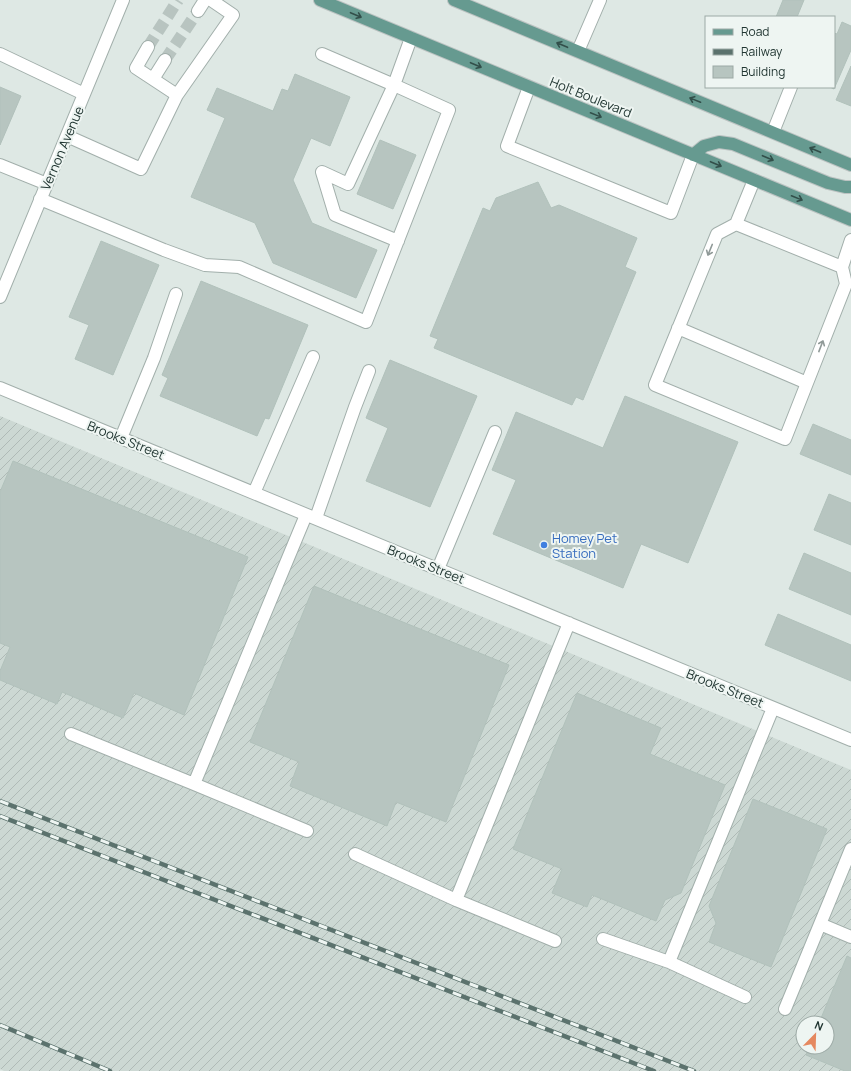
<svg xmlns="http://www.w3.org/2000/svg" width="851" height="1071" viewBox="0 0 851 1071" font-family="Manrope,sans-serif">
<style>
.industrial{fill:url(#industrial-furrows);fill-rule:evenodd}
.building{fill:#b7c5c0;stroke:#b1c1bb}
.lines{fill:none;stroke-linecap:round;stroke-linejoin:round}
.minor-tunnel{stroke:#b8c4c0;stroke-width:12;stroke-dasharray:12 6;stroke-linecap:butt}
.minor-casing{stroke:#a2afab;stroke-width:14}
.major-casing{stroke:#bcc3c2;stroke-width:14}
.minor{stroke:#fff;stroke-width:12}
.major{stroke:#669a90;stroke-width:12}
.rail-casing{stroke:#5b726d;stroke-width:4.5}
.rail{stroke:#eef5f2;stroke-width:3;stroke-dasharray:9;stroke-linecap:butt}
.oneway{stroke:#324f4a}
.oneway2{stroke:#909a98}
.shop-dot{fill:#3f7fe0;stroke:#eef5f2;stroke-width:1.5}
.labels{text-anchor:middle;stroke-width:4;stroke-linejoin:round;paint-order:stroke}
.street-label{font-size:13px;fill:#213632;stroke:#eef5f2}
.shop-label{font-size:13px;fill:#366cbe;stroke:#eef5f2;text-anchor:start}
</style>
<defs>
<pattern id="industrial-furrows" width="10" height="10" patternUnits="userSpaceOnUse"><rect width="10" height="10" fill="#ccd8d3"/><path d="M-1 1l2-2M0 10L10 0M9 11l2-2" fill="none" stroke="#afbab6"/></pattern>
</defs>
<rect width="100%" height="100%" fill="#dee8e4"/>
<path class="industrial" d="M0,416L851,770V1071H4L0,1069ZM803,1023H827V1047H803Z"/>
<path class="building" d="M783,0H804L797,17H776Z
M842,22L851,26V50L834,89L830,87H834V33L837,34Z
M851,66V106L836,100Z
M295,74L350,97L330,146L311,138L293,180L312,223L377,250L356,298L273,263L255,223L191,197L225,118L207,110L217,88L273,111L282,89L288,91Z
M0,87L21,96L0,145Z
M380,140L416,155L393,209L357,194Z
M538,182L551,208L559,205L637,238L625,267L636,272L583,400L576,397L572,405L434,348L438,339L430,336L483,208L490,211L496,198Z
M101,241L159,265L113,375L75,359L89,325L69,317Z
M201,281L308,325L269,419L265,418L257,436L160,396L168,378L162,375Z
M390,360L477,396L430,507L366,481L388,428L366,418Z
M625,396L738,442L688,563L641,544L623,588L493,534L516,480L492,470L516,412L603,448Z
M813,424L851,440V475L800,454Z
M13,461L248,557L184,715L134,693L123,718L62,692L57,704L0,680V671L10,647L0,643V492Z
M829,494L851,503V545L814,530Z
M804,553L851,573V615L789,589Z
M314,586L509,665L446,822L396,802L387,826L290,786L299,762L250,742Z
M778,614L851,645V681L765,645Z
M577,693L661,728L650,754L725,785L681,893L665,900L656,921L592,895L587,907L552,893L562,869L513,849Z
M753,799L827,829L771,967L709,942L716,923L709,906Z
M847,956L851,958V1071H845L806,1055L809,1047H827V1023H819Z"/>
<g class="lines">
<path class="minor-tunnel" d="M148,47L178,0
M165,60L198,11"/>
<g class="minor-casing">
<path id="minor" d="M198,11L205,0
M578,51L600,0
M0,54L84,94
M322,54L394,85L348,184L322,172L335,215L398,241
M153,79L165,60
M529,87L507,146L671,213L693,155
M177,95L233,15L211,0
M773,132L791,87
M67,136L141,169L177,95L136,68L148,47
M0,165L47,184
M40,199L164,250L205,265L239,267L366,322L449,110L394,85L411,38
M736,224L842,267
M0,297L123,0
M678,328L807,383L785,439L655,385L717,234L736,224L754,180
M807,383L846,284L842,267L851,240
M0,388L851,740
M121,438L154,358L176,294
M254,493L313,357
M306,515L194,784L307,831
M316,518L355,407L369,371
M438,569L495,432
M71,734L194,784
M355,854L456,900L569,623
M456,900L555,941
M820,924L851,937
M603,939L669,962
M745,997L669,962L773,708
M785,1009L851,849"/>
</g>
<g class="major-casing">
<path id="major" d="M320,0L851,220
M454,0L851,165
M693,155L704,146L719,142L733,144L828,183L845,187H851"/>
</g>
<use href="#minor" class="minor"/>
<use href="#major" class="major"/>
<g class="rail-casing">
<path id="rail" d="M0,801L694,1071
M0,816L654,1071
M0,1025L110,1071"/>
</g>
<use href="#rail" class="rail"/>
</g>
<defs><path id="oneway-shaft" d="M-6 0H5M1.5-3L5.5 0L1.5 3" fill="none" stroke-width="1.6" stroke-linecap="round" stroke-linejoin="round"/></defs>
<g class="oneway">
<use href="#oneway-shaft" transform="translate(356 15) rotate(23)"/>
<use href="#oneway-shaft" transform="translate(562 45) rotate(-157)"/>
<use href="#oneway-shaft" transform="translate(476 65) rotate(23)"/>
<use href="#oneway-shaft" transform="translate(695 100) rotate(-158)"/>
<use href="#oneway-shaft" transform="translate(596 115) rotate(22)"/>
<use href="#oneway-shaft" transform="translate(815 150) rotate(-157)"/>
<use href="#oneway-shaft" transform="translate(768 158) rotate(23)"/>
<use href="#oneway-shaft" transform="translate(716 164) rotate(23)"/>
<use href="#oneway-shaft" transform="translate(797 198) rotate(22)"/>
</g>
<g class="oneway2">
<use href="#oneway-shaft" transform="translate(710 250) rotate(112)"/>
<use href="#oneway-shaft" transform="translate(821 346) rotate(-69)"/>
</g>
<circle class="shop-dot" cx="544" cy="545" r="4"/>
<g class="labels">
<g class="street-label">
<text transform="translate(591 97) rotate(22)" y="5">Holt Boulevard</text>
<text transform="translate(62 148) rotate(-67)" y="5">Vernon Avenue</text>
<text transform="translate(126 440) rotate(22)" y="5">Brooks Street</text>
<text transform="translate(426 564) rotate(22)" y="5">Brooks Street</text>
<text transform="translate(725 688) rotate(22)" y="5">Brooks Street</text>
</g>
<g class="shop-label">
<text x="552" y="543">Homey Pet<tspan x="552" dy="15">Station</tspan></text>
</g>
</g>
<rect x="705" y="16" width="130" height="72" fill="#eef5f2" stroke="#9ca9a5"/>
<rect x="713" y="29" width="20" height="6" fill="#669a90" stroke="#9ca9a5"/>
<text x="741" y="36" font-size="12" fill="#213632">Road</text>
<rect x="713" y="49" width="20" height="6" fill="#5b726d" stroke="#9ca9a5"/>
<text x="741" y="56" font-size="12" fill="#213632">Railway</text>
<rect x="713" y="66" width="20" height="12" fill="#b7c5c0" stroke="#9ca9a5"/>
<text x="741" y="76" font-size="12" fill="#213632">Building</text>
<g transform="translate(815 1035) rotate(23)"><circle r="19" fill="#eef5f2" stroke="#9ca9a5"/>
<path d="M0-3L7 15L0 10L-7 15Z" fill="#e5885f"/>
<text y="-6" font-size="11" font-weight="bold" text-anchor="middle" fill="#213632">N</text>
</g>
</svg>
